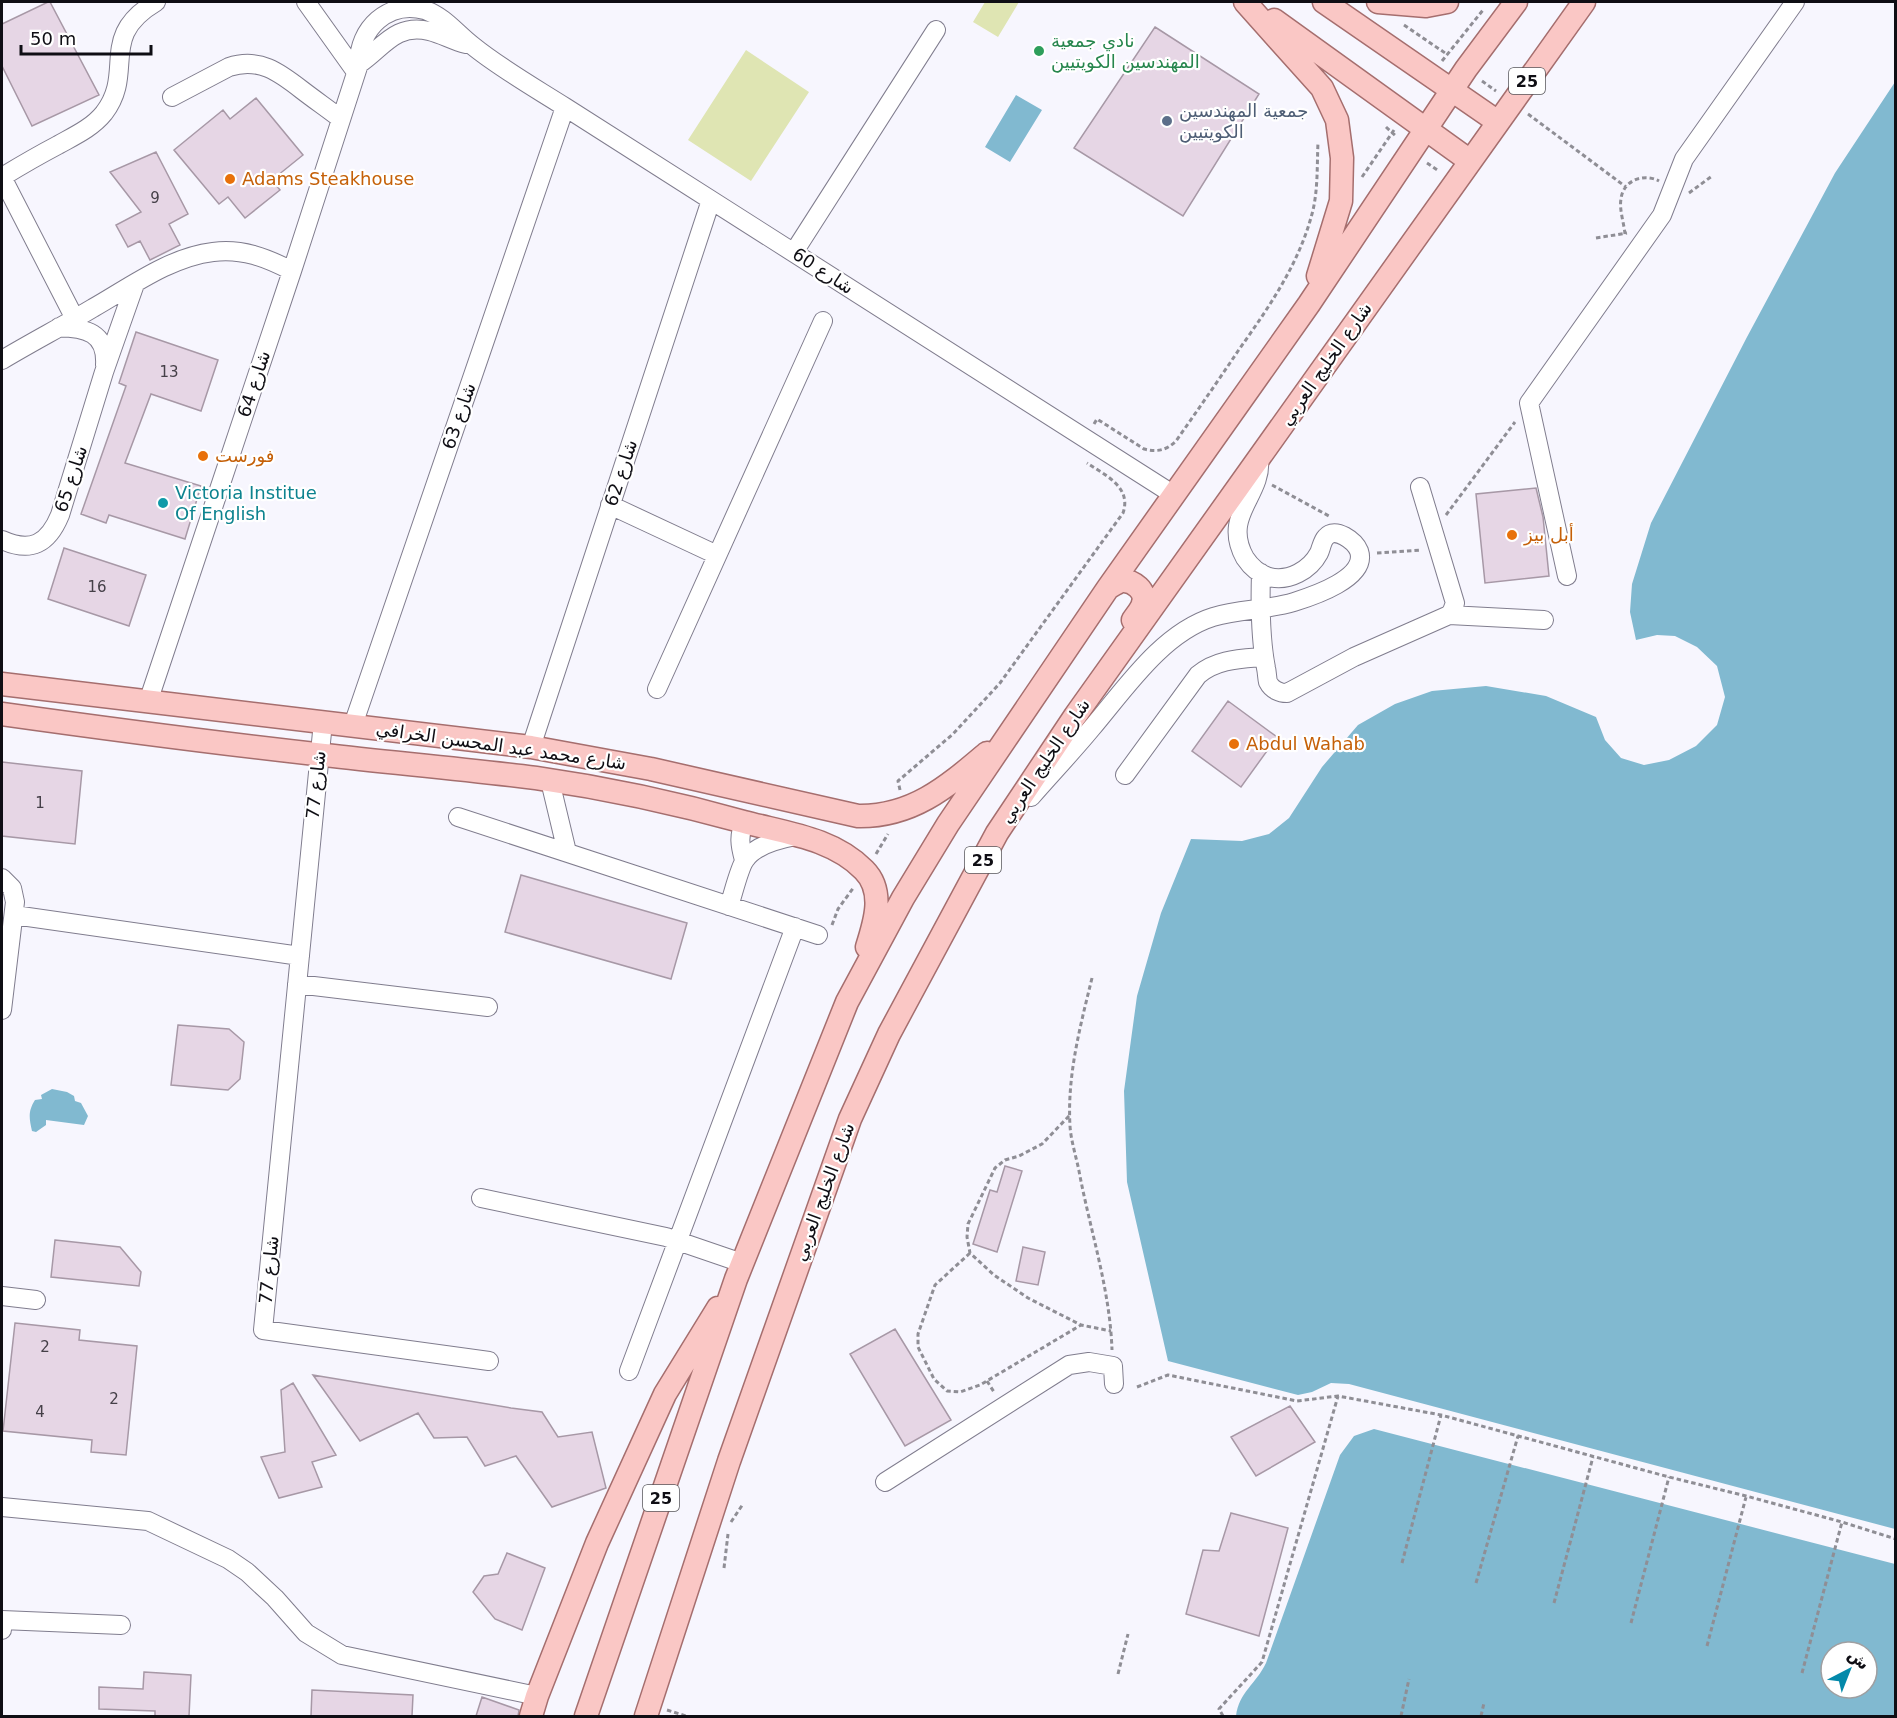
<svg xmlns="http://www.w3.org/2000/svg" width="1897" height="1718" viewBox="0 0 1897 1718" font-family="'DejaVu Sans',Vazirmatn,sans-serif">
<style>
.green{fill:#dfe5b3}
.water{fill:#81b9d0;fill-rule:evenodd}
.building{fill:#e6d6e5;stroke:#a798a6;stroke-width:1.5}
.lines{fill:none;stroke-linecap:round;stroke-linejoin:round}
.minor-casing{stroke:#807d8e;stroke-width:20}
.major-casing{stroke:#a56e6e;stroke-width:25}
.path{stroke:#8f8e95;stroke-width:3;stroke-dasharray:4.5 3;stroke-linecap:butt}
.minor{stroke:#fff;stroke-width:18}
.major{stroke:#fac7c5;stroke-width:22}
.leisure-dot{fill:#2e9e5b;stroke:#fff;stroke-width:2}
.service-dot{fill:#5c6f8a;stroke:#fff;stroke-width:2}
.food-dot{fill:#e8710a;stroke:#fff;stroke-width:2}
.culture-dot{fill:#0f9aa8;stroke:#fff;stroke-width:2}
.labels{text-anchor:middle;stroke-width:4.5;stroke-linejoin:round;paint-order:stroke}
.number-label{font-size:15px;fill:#454048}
.shield{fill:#fff;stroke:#57565a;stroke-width:1.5}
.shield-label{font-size:16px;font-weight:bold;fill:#0f0e14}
.leisure-label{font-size:18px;fill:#27864d;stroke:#fff;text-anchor:start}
.service-label{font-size:18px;fill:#4e5e75;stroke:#fff;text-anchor:start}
.food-label{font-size:18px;fill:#c56008;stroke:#fff;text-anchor:start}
.street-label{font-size:18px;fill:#0f0e14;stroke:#fff}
.culture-label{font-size:18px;fill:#0d838f;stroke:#fff;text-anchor:start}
</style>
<rect width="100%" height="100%" fill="#f7f6fe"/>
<path class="green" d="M985,2H1019L998,37L973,22Z
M746,50L809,92L751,181L688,140Z"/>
<path class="water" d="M1895,82V1529L1349,1384L1331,1383L1312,1392L1298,1395L1168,1361L1127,1182L1124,1091L1137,996L1161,913L1191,839L1242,841L1269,834L1289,818L1322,767L1358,725L1395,704L1432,691L1486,686L1546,696L1596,717L1605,740L1621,758L1644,765L1669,760L1696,746L1717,725L1725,697L1717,666L1697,647L1675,636L1657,635L1636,640L1630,612L1632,584L1651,523L1747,337L1835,173Z
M1016,95L1042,110L1010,162L985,147Z
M52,1089L67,1092L74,1096L75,1101L81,1103L88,1116L84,1125L46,1120V1125L36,1132L32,1131C29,1118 28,1111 35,1100L42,1099L41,1095Z
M1374,1429L1895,1564V1716H1236C1239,1692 1256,1684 1266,1663L1340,1455L1354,1436ZM1831,1652H1867V1688H1831Z"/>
<path class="building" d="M48,2H50L99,95L32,126L2,66V24Z
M1155,27L1259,94L1183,216L1074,148Z
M256,98L303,155L272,180L280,190L245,218L228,197L219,204L174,150L223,110L230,119Z
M156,152L188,214L169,224L180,245L150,260L140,241L128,247L116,225L141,212L110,172Z
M136,332L218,360L201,411L151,394L125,463L201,486L185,539L109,515L106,523L81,514L126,386L119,383Z
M1536,488L1543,517L1549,576L1485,583L1476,494Z
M64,548L146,575L129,626L48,599Z
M1228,701L1277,737L1241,787L1192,751Z
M2,762L82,771L75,844L2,836Z
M521,875L687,923L671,979L505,932Z
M178,1025L229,1029L244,1042L240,1079L228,1090L171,1085Z
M1005,1166L1022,1171L997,1252L973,1244L990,1190L997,1192Z
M55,1240L120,1247L141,1272L139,1286L51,1277Z
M1023,1247L1045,1252L1038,1285L1016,1281Z
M15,1323L80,1330L79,1340L137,1346L126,1455L91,1452L92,1440L3,1431Z
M895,1329L951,1420L905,1446L850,1354Z
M313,1375L511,1408L542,1412L558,1437L592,1432L606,1488L552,1507L516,1456L485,1466L467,1437L434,1438L418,1413L360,1441Z
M293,1383L336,1455L312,1462L322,1487L279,1498L261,1457L285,1452L281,1390Z
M1290,1406L1315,1442L1256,1476L1231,1437Z
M1231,1513L1288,1528L1259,1636L1186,1614L1203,1550L1219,1551Z
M507,1553L545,1568L522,1630L495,1619L473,1592L484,1576L498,1574Z
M144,1672L191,1675L189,1716H155V1711L99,1709V1687L143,1689Z
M312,1690L413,1695L412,1716H311Z
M482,1697L519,1710L518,1716H476Z"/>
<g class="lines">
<g class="minor-casing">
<path id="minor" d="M306,2L356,72
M359,64C383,48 395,23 429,31C442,34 453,41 466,44
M172,97L229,67C259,57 279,72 302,90C315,100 328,109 341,119
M2,177C20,166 39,155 58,145C74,136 92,128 104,113C136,71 97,37 156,2
M2,177L75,319
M794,252L936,30
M59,327C85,328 107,332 105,365
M2,360C32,342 63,326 93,308C130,287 170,257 213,252C242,248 267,258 292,271
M610,505L717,555
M2,540C31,553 48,544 60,515L104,372L135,284
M1261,573C1260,605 1260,637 1266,668C1267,672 1267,678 1268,682C1272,690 1280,693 1287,693L1354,657L1449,615L1452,611L1455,603L1420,487
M1567,576L1529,403L1662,215L1684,159L1795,2
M1449,615L1544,620
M657,689L823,321
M148,702L292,271L359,64C358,29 388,0 425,10C445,17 457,34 473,46C500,68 535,88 565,107L1174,495
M323,722L263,1330L489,1361
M353,725L565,107
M531,747L711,200
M1125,775L1198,675C1217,659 1240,659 1264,657
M550,781L567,852
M1031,797C1051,774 1072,752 1091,729C1125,689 1162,633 1213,617C1239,609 1268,610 1294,602C1313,596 1368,578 1359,551C1355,541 1335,526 1326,537C1322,541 1321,549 1319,553C1310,570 1289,582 1269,577C1259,574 1251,567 1245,558C1221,515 1263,496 1259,459
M458,817L818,935
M744,860C740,846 738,835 745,822
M2,878L12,888L15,902L2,1010
M729,906C733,895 739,868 745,860C755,845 780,839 796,836
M14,915L300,956
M297,984L488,1007
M481,1198L666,1237L742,1263
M2,1296L36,1300
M629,1371L795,927
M885,1482L1069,1365L1089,1362L1113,1366L1114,1384
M2,1507L148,1521L228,1559L247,1572L275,1598L306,1633L342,1655L537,1696
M2,1630V1620L121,1625"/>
</g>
<g class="major-casing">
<path id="major" d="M1245,2L1322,88L1337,120L1342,158L1341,201L1318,276
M1324,2L1498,122
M1378,2L1426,6L1447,2
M1274,20L1470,161
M1108,588C1112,586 1117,582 1122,581C1133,580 1147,591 1143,603C1142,609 1136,615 1133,620
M2,684L531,747L651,769L858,816C913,817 948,786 987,753
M2,714C109,729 216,743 324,755C394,763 465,769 536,778C606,788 676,803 744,822C785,833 833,838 864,870C885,891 875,922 867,947
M531,1716L537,1696L597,1543L665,1394L718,1308
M586,1716L736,1279L847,1002L903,898L948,824L1108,588L1309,304L1466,69L1516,2
M646,1716L729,1461L850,1119L889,1034L997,833L1075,716L1584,2"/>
</g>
<path class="path" d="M1404,25L1448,55
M1442,61L1483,10
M1482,81L1496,91
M1528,114L1626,187
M1386,127L1397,137
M1427,163L1439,171
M1362,177L1394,130
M1689,193L1712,176
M1625,234C1624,223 1619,209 1621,199C1623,180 1644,173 1659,181
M1596,238L1627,233
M1094,424L1097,419L1144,449C1156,452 1166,451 1176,441C1197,411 1218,381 1238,351C1269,307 1300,263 1313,210C1318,188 1317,165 1318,142
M1272,485L1329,516
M1446,515L1515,422
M1377,553L1421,550
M900,790L898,781L953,734L1000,683L1123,513C1132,487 1105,475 1087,463
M876,854L888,834
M832,925L838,909L854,887
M1092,978C1080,1027 1067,1076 1070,1126C1071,1141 1076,1156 1079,1171C1090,1230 1110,1289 1112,1350
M1069,1116L1042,1144L1019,1156L1005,1160L995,1168L968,1224L967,1237L970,1253L994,1275L1028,1298L1081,1325L1111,1331
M970,1253L935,1285L918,1334V1347L934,1379L947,1391L960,1392L980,1385L1081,1325
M987,1381L994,1392
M1137,1387L1168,1375L1297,1401L1338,1396L1441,1415L1669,1477L1746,1496L1842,1522L1896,1539
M731,1522L743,1504
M1402,1563L1441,1415
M724,1568L728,1534
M1476,1583L1518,1436
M1554,1603L1593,1457
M1631,1623L1669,1477
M1707,1646L1746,1497
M1802,1673L1842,1522
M1118,1674L1128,1634
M667,1710L686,1716
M1223,1716L1219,1709L1262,1662L1338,1396
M1401,1716L1409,1679
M1481,1716L1484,1703"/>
<use href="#minor" class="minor"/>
<use href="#major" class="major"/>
</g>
<circle class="leisure-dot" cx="1039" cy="51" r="6"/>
<circle class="service-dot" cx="1167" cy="121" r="6"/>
<g class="food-dot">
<circle cx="230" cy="179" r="6"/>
<circle cx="203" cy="456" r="6"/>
<circle cx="1512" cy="535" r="6"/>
<circle cx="1234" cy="744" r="6"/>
</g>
<circle class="culture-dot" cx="163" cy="503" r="6"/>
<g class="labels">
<g class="number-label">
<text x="155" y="203">9</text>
<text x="169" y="377">13</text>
<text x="97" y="592">16</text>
<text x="40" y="808">1</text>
<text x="45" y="1352">2</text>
<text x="114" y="1404">2</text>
<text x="40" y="1417">4</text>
</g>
<g class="shield">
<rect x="1509" y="68" width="36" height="26" rx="4.5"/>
<rect x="965" y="847" width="36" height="26" rx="4.5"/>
<rect x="643" y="1485" width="36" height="26" rx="4.5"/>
</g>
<g class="shield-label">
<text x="1527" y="87">25</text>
<text x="983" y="866">25</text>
<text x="661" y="1504">25</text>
</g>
<g class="leisure-label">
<text x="1051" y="47">نادي جمعية<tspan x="1051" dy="21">المهندسين الكويتيين</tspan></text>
</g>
<g class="service-label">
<text x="1179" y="117">جمعية المهندسين<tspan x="1179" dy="21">الكويتيين</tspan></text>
</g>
<g class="food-label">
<text x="242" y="185">Adams Steakhouse</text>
<text x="215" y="462">فورست</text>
<text x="1524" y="541">أبل بيز</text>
<text x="1246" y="750">Abdul Wahab</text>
</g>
<g class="street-label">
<text transform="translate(823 271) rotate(33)" y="6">شارع 60</text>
<text transform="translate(1326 364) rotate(-55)" y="6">شارع الخليج العربي</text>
<text transform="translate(254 384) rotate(-72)" y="6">شارع 64</text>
<text transform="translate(459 416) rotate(-71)" y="6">شارع 63</text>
<text transform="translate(621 473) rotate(-72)" y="6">شارع 62</text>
<text transform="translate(71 479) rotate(-72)" y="6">شارع 65</text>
<text transform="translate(501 746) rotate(8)" y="6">شارع محمد عبد المحسن الخرافي</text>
<text transform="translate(1045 761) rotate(-56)" y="6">شارع الخليج العربي</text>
<text transform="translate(316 785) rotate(-84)" y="6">شارع 77</text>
<text transform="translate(824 1192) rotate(-70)" y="6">شارع الخليج العربي</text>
<text transform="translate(269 1270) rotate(-84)" y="6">شارع 77</text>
</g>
<g class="culture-label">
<text x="175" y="499">Victoria Institue<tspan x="175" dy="21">Of English</tspan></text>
</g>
</g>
<rect width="1897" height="1718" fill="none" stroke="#0f0e14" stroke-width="6"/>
<g transform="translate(1849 1670) rotate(42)"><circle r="28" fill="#ffffff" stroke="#9f9fa1" stroke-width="1.5"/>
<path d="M0-4.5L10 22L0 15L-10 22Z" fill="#0389aa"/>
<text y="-9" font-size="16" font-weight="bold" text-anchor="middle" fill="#0f0e14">ش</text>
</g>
<path d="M21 45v9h130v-9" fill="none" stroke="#0f0e14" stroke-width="3"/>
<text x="30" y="45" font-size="18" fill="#0f0e14" stroke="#ffffff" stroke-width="4.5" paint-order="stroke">50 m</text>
</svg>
